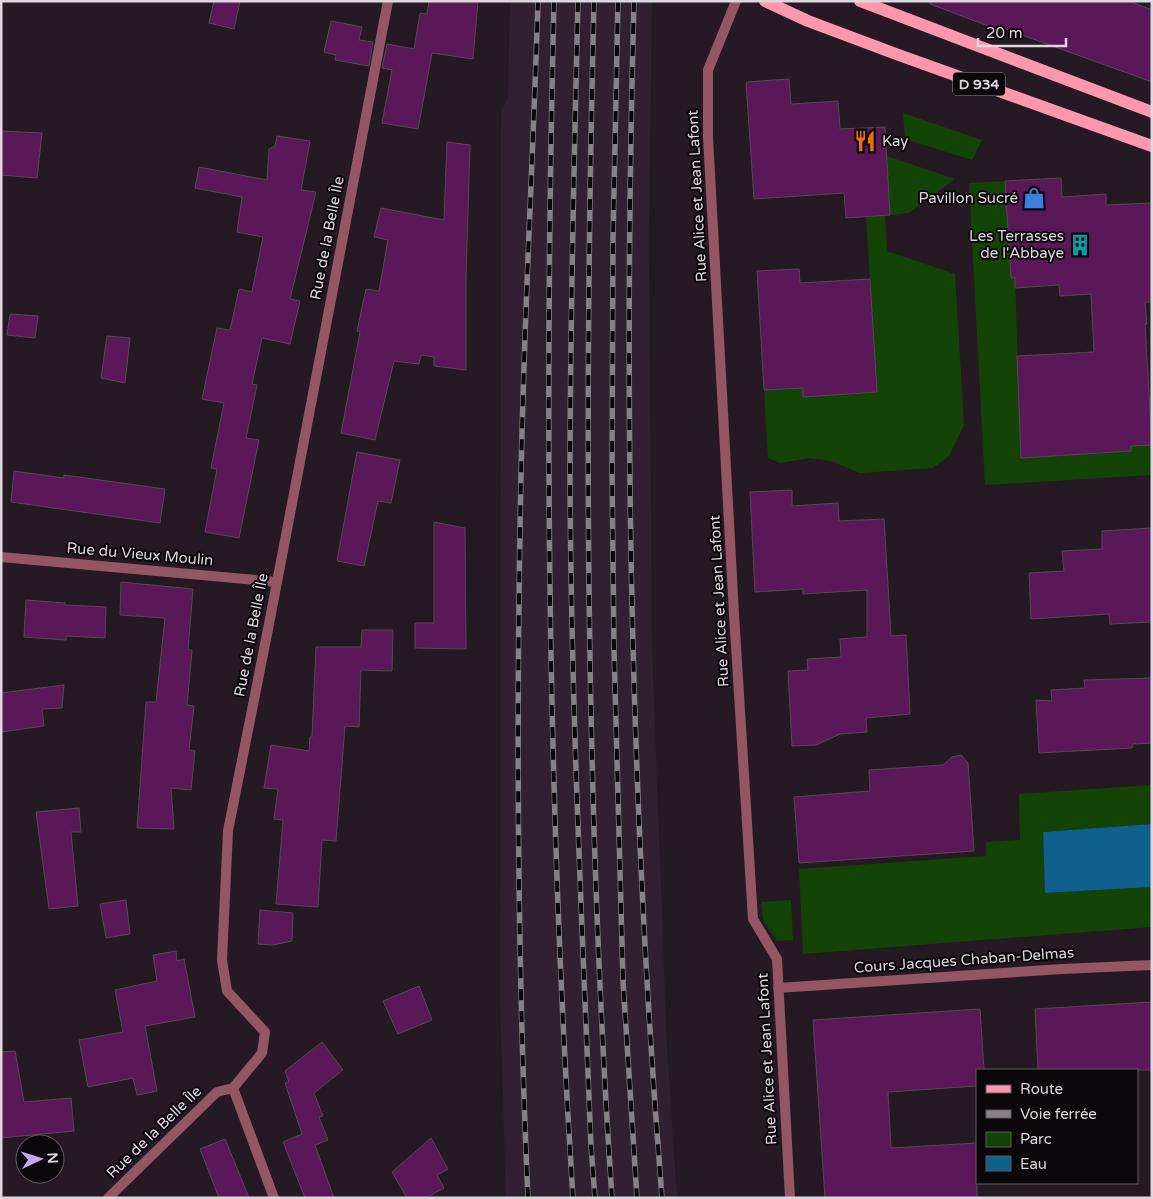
<svg xmlns="http://www.w3.org/2000/svg" width="1153" height="1199" viewBox="0 0 1153 1199" font-family="'Varela Round',sans-serif">
<style>
.built{fill:#312130}
.green{fill:#144306}
.water{fill:#0f608d}
.building{fill:#5a1859;stroke:#554954}
.lines{fill:none;stroke-linecap:round;stroke-linejoin:round}
.street{stroke:#945664;stroke-width:10}
.primary{stroke:#fd96ae;stroke-width:12}
.rail-casing{stroke:#887f87;stroke-width:5.5}
.rail{stroke:#0b070b;stroke-width:4;stroke-dasharray:11;stroke-linecap:butt}
.labels{text-anchor:middle;stroke-width:4;stroke-linejoin:round;paint-order:stroke}
.shield{fill:#0b070b;stroke:#9f999f;stroke-width:1}
.shield-label{font-size:14px;font-weight:bold;fill:#ded7de}
.poi-label{font-size:15px;fill:#ded7de;stroke:#0b070b;text-anchor:end}
.street-label{font-size:15px;fill:#ded7de;stroke:#0b070b}
</style>
<rect width="100%" height="100%" fill="#251a24"/>
<path class="built" d="M510,1H652L649,239L652,649L667,1048L677,1198H506L500,1002L501,111L508,97Z"/>
<path class="green" d="M903,113L982,140L972,160L905,139Z
M887,156L955,179L909,213L890,215Z
M1005,181L1011,278L1015,277L1021,458L1131,451V446L1152,445V475L985,485L969,183Z
M885,215L887,251L955,274L964,425L949,456L933,468L860,473L831,461L810,458L780,463L768,458L764,390L803,388V397L877,392L866,216Z
M1152,785V824L1043,832L1045,893L1152,887V927L803,954L799,869L986,856V842L1020,840L1019,794Z
M791,900L793,940L777,941L763,920L761,902Z"/>
<path class="water" d="M1152,824V887L1045,893L1043,832Z"/>
<path class="building" d="M214,1H240L234,29L209,23Z
M429,1H478L473,59L432,53L418,129L382,123L392,70L382,68L387,44L414,49L420,13L427,14Z
M930,1H1129L1152,10V82L1000,27L999,30L930,4Z
M331,21L362,27L359,40L373,42L369,66L335,60L336,55L324,52Z
M789,79L791,104L838,101L840,129L885,127L890,215L846,218L844,193L754,199L746,82Z
M1,131L42,133L37,178L1,175Z
M277,136L310,141L301,190L316,192L290,299L300,301L290,344L262,338L252,384L257,385L246,438L259,440L239,538L205,532L217,469L211,468L224,403L202,399L217,328L230,330L239,289L252,292L263,237L237,232L242,197L195,188L199,167L267,180L269,149L275,146Z
M447,142L470,145L466,278V370L434,366V357L421,355L419,364L394,361L375,440L341,433L360,332L357,331L366,289L379,291L388,240L374,237L381,208L444,220Z
M1061,178L1062,197L1106,194V205L1152,203V302H1145L1147,324H1145L1152,445L1131,446V451L1021,458L1017,356L1094,352L1091,294L1060,296L1059,285L1015,288V277L1011,278L1005,181Z
M799,269L800,283L870,279L877,392L803,397V388L764,390L757,271Z
M10,314L38,316L35,338L7,335Z
M107,336L130,338L125,383L101,378Z
M357,452L400,460L391,503L378,501L364,566L337,561Z
M14,471L64,478V475L165,489L160,523L11,502Z
M792,490V506L838,503L839,521L884,519L891,636L906,635L910,714L866,718L867,732L840,734L816,745L792,746L788,671L808,670L807,659L841,657L840,639L867,637V590L803,594V589L755,592L750,492Z
M434,522L465,528L466,649L415,648V623H434Z
M1152,528V622L1110,624L1109,614L1031,619L1029,573L1064,571L1062,551L1102,549V531Z
M121,582L193,589L188,650H192L187,705L194,706L189,750L195,751L191,790L171,788L174,829L137,828L146,702H156L165,618L120,615Z
M26,600L65,603V605L106,607L105,638L66,636V640L24,637Z
M362,630H393L392,671L361,670L359,727L345,726L336,841L322,840L318,907L276,904L283,820L274,819L278,789L264,788L271,745L309,751L310,737H312L316,647H361Z
M1152,678V743L1133,744L1132,748L1039,753L1036,700L1052,701L1051,690L1085,688L1084,680Z
M64,685L62,708L42,709L44,726L1,732V693Z
M961,755L968,763L974,851L799,863L794,797L870,791L869,770L943,765L952,757Z
M79,808L81,832H71L78,906L49,909L36,812Z
M126,900L130,934L106,938L100,904Z
M260,910L293,913L292,941L273,945L258,944Z
M176,951L177,961L184,959L195,1017L145,1026L157,1091L137,1095L133,1078L88,1087L79,1040L123,1032L115,990L157,981L153,955Z
M419,986L432,1020L398,1034L383,1001Z
M1152,1002V1070H1038L1035,1009Z
M980,1009L984,1070H977V1086L888,1092L891,1148L977,1143V1198H825L813,1020Z
M322,1042L343,1070L314,1093L323,1116L319,1117L328,1140L315,1145L334,1198H305L283,1142L302,1134L285,1083L289,1082L285,1071Z
M15,1051L24,1102L71,1098L74,1131L1,1138V1052Z
M431,1138L448,1169L437,1175L444,1188L426,1198H407L392,1172Z
M225,1139L241,1178L249,1198H219L200,1149Z"/>
<g class="lines">
<path class="street" d="M736,1L708,70V137L734,614L753,919L777,959L790,1198
M1,557L277,582
M778,988L1062,969L1152,965
M233,1088L274,1198
M108,1198L217,1092L233,1088L262,1053L265,1032L227,991L222,960L228,831L269,624L388,1"/>
<path class="primary" d="M765,1L808,21L896,54L1152,146
M860,1L1152,112"/>
<g class="rail-casing">
<path id="rail" d="M554,1C544,400 547,799 573,1198
M578,1C574,160 570,320 570,479C571,701 582,924 591,1146L595,1198
M594,1C584,400 585,800 612,1198
M618,1L613,239L612,471L614,649L623,981L637,1198
M634,1C623,400 630,800 662,1198
M528,1198C517,957 516,717 521,476C524,318 533,160 538,1"/>
</g>
<use href="#rail" class="rail"/>
</g>
<defs>
<g id="restaurant-bare" transform="scale(1.725)"><path d="M-5-6h1v4h1v-4h1v4h1v-4h1v5L-1.5 .5V6h-2V.5L-5-1ZM5-6V6H3V1.5H1.5Q1.5-4 5-6Z" fill="#e8710a" stroke="#0b070b" stroke-width="2.5" paint-order="stroke"/></g>
<g id="shop-bare" transform="scale(1.725)"><path d="M-5-2.5h2.3a2.7 3.5 0 0 1 5.4 0H5L5.5 6h-11ZM-1.5-2.5h3a1.5 2.3 0 0 0-3 0Z" fill="#3f7fe0" stroke="#0b070b" stroke-width="2.5" paint-order="stroke"/></g>
<g id="building-bare" transform="scale(1.725)"><path d="M-4-6H4V6H1V3H-1V6H-4ZM-2.5-4.3h1.7v1.8h-1.7ZM.8-4.3h1.7v1.8H.8ZM-2.5-1h1.7V.8h-1.7ZM.8-1h1.7V.8H.8Z" fill="#0f9aa8" stroke="#0b070b" stroke-width="2.5" paint-order="stroke"/></g>
</defs>
<g fill-rule="evenodd">
<use href="#restaurant-bare" x="865" y="141"/>
<use href="#shop-bare" x="1034" y="198"/>
<use href="#building-bare" x="1080" y="245"/>
</g>
<g class="labels">
<rect class="shield" x="953" y="72.5" width="52" height="23" rx="4"/>
<g class="shield-label">
<text x="979" y="89">D 934</text>
</g>
<g class="poi-label">
<text x="882" y="146" text-anchor="start">Kay</text>
<text x="1018" y="203">Pavillon Sucré</text>
<text x="1064" y="241">Les Terrasses<tspan x="1064" dy="17">de l'Abbaye</tspan></text>
</g>
<g class="street-label">
<text transform="translate(697 196) rotate(-93)" y="5">Rue Alice et Jean Lafont</text>
<text transform="translate(327 238) rotate(-79)" y="5">Rue de la Belle Île</text>
<text transform="translate(140 554) rotate(5)" y="5">Rue du Vieux Moulin</text>
<text transform="translate(719 601) rotate(-93)" y="5">Rue Alice et Jean Lafont</text>
<text transform="translate(251 635) rotate(-79)" y="5">Rue de la Belle Île</text>
<text transform="translate(964 960) rotate(-4)" y="5">Cours Jacques Chaban-Delmas</text>
<text transform="translate(767 1059) rotate(-93)" y="5">Rue Alice et Jean Lafont</text>
<text transform="translate(154 1132) rotate(-44)" y="5">Rue de la Belle Île</text>
</g>
</g>
<rect width="1153" height="1199" fill="none" stroke="#ded7de" stroke-width="5"/>
<rect x="976" y="1069" width="162" height="115" fill="#0b070b" stroke="#5f5a5f"/>
<rect x="986" y="1085" width="25" height="8" fill="#fd96ae" stroke="#5f5a5f"/>
<text x="1020" y="1094" font-size="15" fill="#ded7de">Route</text>
<rect x="986" y="1110" width="25" height="8" fill="#887f87" stroke="#5f5a5f"/>
<text x="1020" y="1119" font-size="15" fill="#ded7de">Voie ferrée</text>
<rect x="986" y="1132" width="25" height="15" fill="#144306" stroke="#5f5a5f"/>
<text x="1020" y="1144" font-size="15" fill="#ded7de">Parc</text>
<rect x="986" y="1156" width="25" height="15" fill="#0f608d" stroke="#5f5a5f"/>
<text x="1020" y="1169" font-size="15" fill="#ded7de">Eau</text>
<g transform="translate(40 1159) rotate(86)"><circle r="24" fill="#0b070b" stroke="#5f5a5f"/>
<path d="M0-4L9 19L0 12L-9 19Z" fill="#c0a8f3"/>
<text y="-8" font-size="14" font-weight="bold" text-anchor="middle" fill="#ded7de">N</text>
</g>
<path d="M978 38v8h88v-8" fill="none" stroke="#ded7de" stroke-width="2.5"/>
<text x="986" y="38" font-size="15" fill="#ded7de" stroke="#0b070b" stroke-width="4" paint-order="stroke">20 m</text>
</svg>
